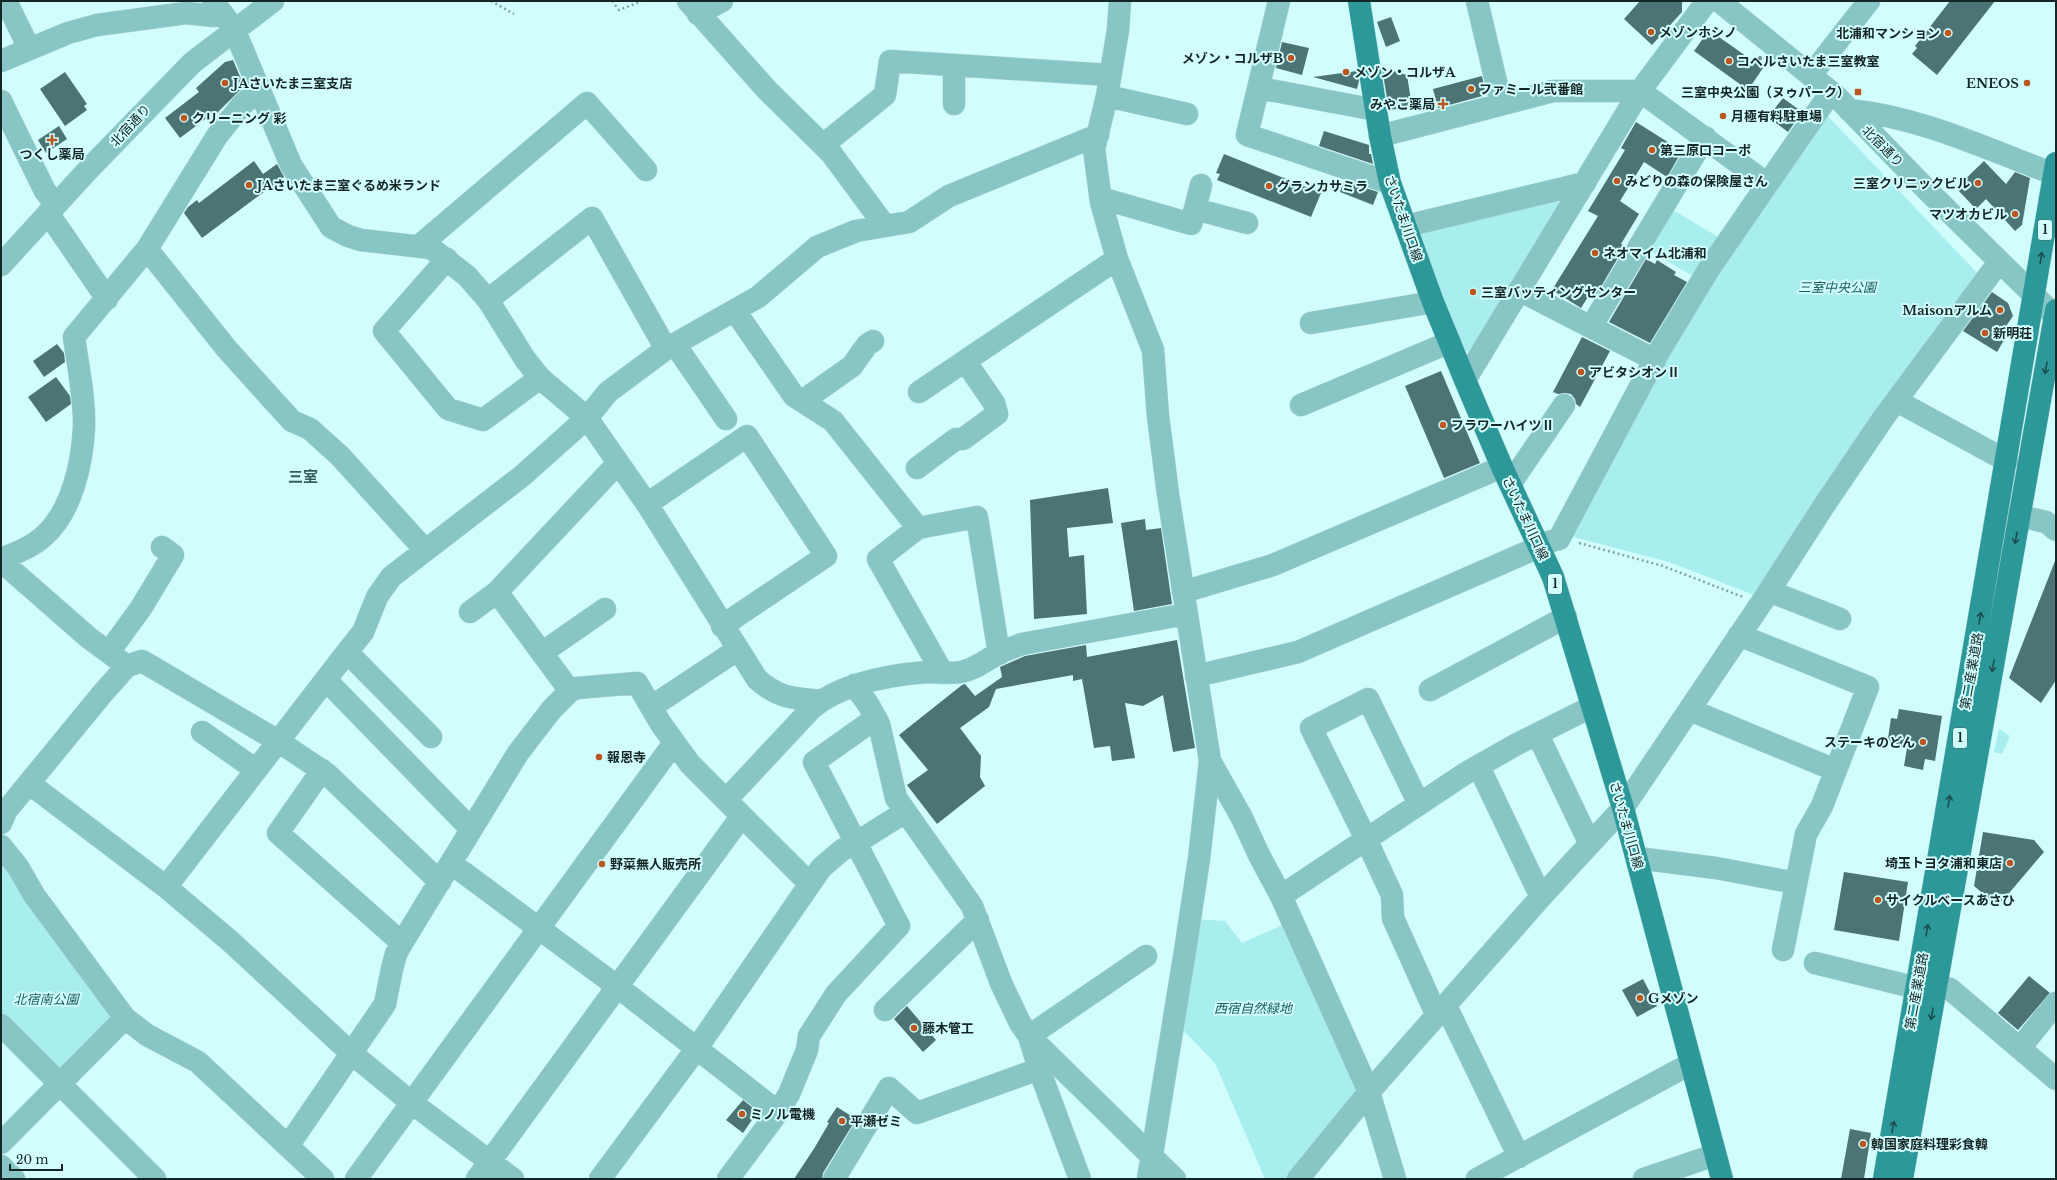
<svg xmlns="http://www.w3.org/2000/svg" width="2057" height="1180" viewBox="0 0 2057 1180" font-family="'Libre Baskerville','Noto Sans JP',serif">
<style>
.green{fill:#a8eeee}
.building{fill:#4c7474}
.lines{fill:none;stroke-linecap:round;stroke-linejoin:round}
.minor-casing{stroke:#afd6d6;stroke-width:23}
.major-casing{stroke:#afd6d6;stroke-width:23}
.path{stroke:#83a3a3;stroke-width:2.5;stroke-dasharray:2 3;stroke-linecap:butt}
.minor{stroke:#88c5c5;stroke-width:22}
.major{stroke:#2c9899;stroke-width:22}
.oneway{stroke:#1d4e4e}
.poi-dot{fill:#ba571f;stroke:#d1fdfd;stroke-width:1.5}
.labels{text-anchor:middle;stroke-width:4;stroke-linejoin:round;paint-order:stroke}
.shield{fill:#d1fdfd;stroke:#4d6666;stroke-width:1}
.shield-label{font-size:12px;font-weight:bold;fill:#152626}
.poi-label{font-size:13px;font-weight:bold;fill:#152626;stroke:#d1fdfd;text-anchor:start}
.street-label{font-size:13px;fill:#152626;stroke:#d1fdfd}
.park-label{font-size:13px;font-style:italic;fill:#185c5d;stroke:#d1fdfd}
.quarter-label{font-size:15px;font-weight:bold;fill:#355d5d;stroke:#d1fdfd}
</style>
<rect width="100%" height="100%" fill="#d1fdfd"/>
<path class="green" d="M1824,112L1981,277L1759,597L1669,562L1566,535L1710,277Z
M1553,194L1561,207L1472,352L1459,350L1414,234Z
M1671,209L1720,238L1696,278L1645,248Z
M1999,729L2010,736L2002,754L1994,752Z
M1,850L112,1015V1023L64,1070L55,1071L1,1018Z
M1193,919L1225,921L1242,943L1287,923L1363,1090L1288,1179H1265L1215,1063L1179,1026Z"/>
<path class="building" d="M1640,1H1682V12L1652,45L1624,19Z
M1950,1H1995L1937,75L1912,54L1917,48L1915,46Z
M1391,17L1400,41L1386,47L1377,22Z
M1709,30L1763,68L1748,90L1694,51Z
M1282,42L1309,48L1302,75L1276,68Z
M233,60L244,86L217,113L216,111L180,138L165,118L199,92L196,88L225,62Z
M1382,68L1407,75L1412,107L1389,110Z
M1357,71L1359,81L1357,89L1313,77Z
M65,72L87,104L84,106L87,110L65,126L40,89Z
M1482,76L1486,95L1438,108L1433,89Z
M1783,98L1802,112L1788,132L1768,117Z
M1636,122L1682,151L1667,177L1644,162L1620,201L1639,214L1621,244L1625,246L1596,295L1591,292L1581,308L1552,290L1598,216L1588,211L1625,150L1621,148Z
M59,126L67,139L46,153L38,140Z
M1324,131L1369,145V154H1371L1373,164L1319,146Z
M1224,154L1321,193L1311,217L1217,180L1220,174L1216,173Z
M254,161L263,174L277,164L284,177L202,238L184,213L188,207L197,200L199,203Z
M1984,161L2006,184L2015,172L2030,178L2022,225L2015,231L1986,199L1976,209L1956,188Z
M1344,181L1378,192L1373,205L1340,192Z
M1646,259L1655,264L1657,260L1676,272L1674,275L1687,282L1650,343L1609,322Z
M1992,292L2008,303L2013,316L2002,332L2007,335L1997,352L1963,331Z
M1582,337L1610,351L1580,407L1576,404L1575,399L1571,394L1565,393L1558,394L1553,392Z
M57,344L64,353L65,362L44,377L33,361Z
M1441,371L1480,463L1444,478L1405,386Z
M56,377L70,396L71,404L46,422L28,397Z
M1108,488L1113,523L1067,528L1069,557L1084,555L1087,614L1034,619L1030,500Z
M1145,519L1146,530L1161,528L1172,604L1134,611L1121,523Z
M2055,561L2056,680L2041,703L2009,678Z
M1177,640L1195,748L1173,752L1163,695L1143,706L1125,703L1135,758L1112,761L1110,746L1094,748L1082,679L1073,681V675L996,689L989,707L960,728L981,756L980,777L985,786L937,824L907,785L928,770L899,735L962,685L965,684L975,696L1002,677L1000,667L1025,656L1086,645L1087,657Z
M1899,709L1942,716L1935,761L1925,759L1923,770L1904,766L1907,748L1887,745L1891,718L1897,719Z
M1983,832L2034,840L2044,852L1998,906L1974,886Z
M1844,872L1908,882L1899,941L1834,930Z
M2029,976L2050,993L2018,1030L1998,1013Z
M1643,979L1657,1006L1637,1017L1622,990Z
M907,1006L936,1040L923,1052L894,1019Z
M743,1100L753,1108L754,1117L743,1133L726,1120Z
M837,1107L856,1119L823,1173L822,1179H794L815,1147L829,1123L827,1122Z
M1850,1129L1871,1133L1864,1179H1841Z"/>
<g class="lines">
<g class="minor-casing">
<path id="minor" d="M6,1L29,48
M213,1L234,29L291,165L331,227L348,236L361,240L431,248L467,276L488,300L525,359L540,378L587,418L647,504L757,679C779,699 794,698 821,701
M688,1L767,90L831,153L885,226
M1120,1L1118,30L1107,96L1094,149L1101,202L1117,259L1153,350L1158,416L1168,494L1210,761L1242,818L1259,855L1281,896L1369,1092L1395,1179
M1279,1L1247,135L1390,183
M1477,1L1501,103
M1719,1L1836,96L1928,191L2056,317
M698,14L722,1
M1,61L68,33L97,25L186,13L214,16L223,14
M954,66V104
M1811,75L1869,1
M1259,88L1376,110
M1107,96L1187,114
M1,101L45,191L56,205
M1849,110C1921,117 1987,149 2054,174
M1380,136L1553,91H1640L1766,183
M823,145L885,95L890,61L1110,75
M1101,198L1191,224L1201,185
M1195,209L1247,223
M48,213L107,299
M1406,226L1585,183
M419,246L587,103L646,170
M147,249L226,348L271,398L292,421L310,429L340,456L425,550
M447,259L384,331L448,409L483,420L540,378
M1,265L87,171L192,63L273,1
M1519,290L1655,360
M488,300L592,218L666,349
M735,311L794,396L833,421L918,528
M1311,323L1433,302
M1591,327L1705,137
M676,346L726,419
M1465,380L1640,91L1707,1
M919,392L965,361
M804,400L852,366L867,345L873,341
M1897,401L2007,461
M1301,405L1450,342
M917,468L956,439H963L997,414L994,403L965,361L1117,259
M1510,484L1564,405
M647,504L747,436L826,556L722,626
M2019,516L2046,522L2056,530
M1538,545L1559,539L1657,355L1709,269L1831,92
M1,559C16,553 32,547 44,536C72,511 82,464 84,428C85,398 78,367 74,337L147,249L217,136L241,106L260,88
M1,561L89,638L127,666
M1769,591L1840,619
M497,592L570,691
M1183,592L1273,565L1502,467
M470,612L497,592L618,463
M1739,635L1868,687L1822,806L1806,834L1783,950
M109,652L141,608L173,555L162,547
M347,652L363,632L377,597L391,577L522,476L587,418L608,392L666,349L758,297L817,247L856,231L909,222L949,196L1098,135
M543,652L605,609
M942,672L878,559L918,528L977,517L999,654
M1196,676L1298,652L1539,547
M326,680L471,829
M854,685L868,704L879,724L896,798L972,906L1001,983L1020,1023L1029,1036L1039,1069L1080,1179
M1430,690L1566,617
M651,707L737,650
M1690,710L1835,770
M202,732L256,770
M1538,735L1590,844
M1479,767L1541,897
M30,784L166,887L230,941L351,1053L412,1103L513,1179
M726,800L812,708C842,683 889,675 927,672C938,672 950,674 961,672C976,669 986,660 999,653C1006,650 1014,647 1022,644L1186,614
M1419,804L1368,699L1311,728L1366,839L1392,895L1393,918L1437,1016
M1,823L6,811L102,694L127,666L142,661L278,741L327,774L440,882
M1,846L18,867L34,895L125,1018L147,1035L198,1062L323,1179
M1637,858L1716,868L1796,883
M452,864L618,987L778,1112
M166,887L347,652L431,737
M1281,896L1466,773L1517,744L1591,707
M402,943L518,753L552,709L570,691L577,688L637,683L661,724L690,764L809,883
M1146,956L1029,1036L1175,1179
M1815,963L1917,988
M1937,986L1950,989L2056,1079
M1446,1006L1519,1157
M885,1010L978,920
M1,1025L155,1179
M2020,1048L2056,1003
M1,1143L125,1018
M288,1146L385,1004L392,969L396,954L402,943L278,833L322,770
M1,1166L14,1179
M356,1179L674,743
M477,1179L741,817
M600,1179L697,1048L821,868L842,850L856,843L905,812
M728,1179L778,1112L789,1094L807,1050L809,1036L836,994L899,926L814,762L876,718
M834,1179L889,1088L917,1113L1039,1069
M1148,1179L1185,951L1199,859L1210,761
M1298,1179L1369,1092L1541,897L1623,808L1764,599L1823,507L1884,417L1999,262
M1477,1179L1690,1064
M1644,1179L1715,1155"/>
</g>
<g class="major-casing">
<path id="major" d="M1359,1L1380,136L1390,183L1433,302L1465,380L1502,467L1553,577L1623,808L1722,1179
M1884,1179L2056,163
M1902,1179L2056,310"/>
</g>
<path class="path" d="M491,1L514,14
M612,1L619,10L642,1
M1579,543L1663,566L1743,597"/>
<use href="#minor" class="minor"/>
<use href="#major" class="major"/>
</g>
<defs><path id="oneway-shaft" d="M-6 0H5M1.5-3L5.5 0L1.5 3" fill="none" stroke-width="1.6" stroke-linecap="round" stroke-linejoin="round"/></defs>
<g class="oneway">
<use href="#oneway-shaft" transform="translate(2041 258) rotate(-81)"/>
<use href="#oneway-shaft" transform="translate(2046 368) rotate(100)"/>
<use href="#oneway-shaft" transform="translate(2016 538) rotate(100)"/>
<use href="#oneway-shaft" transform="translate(1980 618) rotate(-80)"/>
<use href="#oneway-shaft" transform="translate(1993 666) rotate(100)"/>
<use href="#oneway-shaft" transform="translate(1949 801) rotate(-80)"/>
<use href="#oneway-shaft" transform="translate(1927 930) rotate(-80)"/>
<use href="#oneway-shaft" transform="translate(1932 1014) rotate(100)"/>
<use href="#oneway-shaft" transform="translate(1893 1127) rotate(-80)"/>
</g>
<g class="poi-dot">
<circle cx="1651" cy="32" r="4"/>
<circle cx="1948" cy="33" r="4"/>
<circle cx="1291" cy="58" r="4"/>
<circle cx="1729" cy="61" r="4"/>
<circle cx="1346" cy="72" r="4"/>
<circle cx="225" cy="83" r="4"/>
<circle cx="2027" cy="83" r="4"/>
<circle cx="1471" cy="89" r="4"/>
<rect x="1854" y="88" width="8" height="8" rx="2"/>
<path d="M1441 98h4v4h4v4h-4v4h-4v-4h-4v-4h4z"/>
<circle cx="1723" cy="116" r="4"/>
<circle cx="184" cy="118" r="4"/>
<path d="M50 134h4v4h4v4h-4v4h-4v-4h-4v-4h4z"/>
<circle cx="1652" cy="150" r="4"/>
<circle cx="1617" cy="181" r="4"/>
<circle cx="1978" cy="183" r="4"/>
<circle cx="249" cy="185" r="4"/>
<circle cx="1269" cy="186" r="4"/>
<circle cx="2015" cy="214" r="4"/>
<circle cx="1595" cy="253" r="4"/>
<circle cx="1473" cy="292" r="4"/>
<circle cx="2000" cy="310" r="4"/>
<circle cx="1985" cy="333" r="4"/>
<circle cx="1581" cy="372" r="4"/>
<circle cx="1443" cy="425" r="4"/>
<circle cx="1923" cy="742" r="4"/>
<circle cx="599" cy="757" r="4"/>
<circle cx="2010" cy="863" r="4"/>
<circle cx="602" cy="864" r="4"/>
<circle cx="1878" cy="900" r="4"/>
<circle cx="1640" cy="998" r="4"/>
<circle cx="914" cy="1028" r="4"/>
<circle cx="742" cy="1114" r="4"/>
<circle cx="842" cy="1121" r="4"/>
<circle cx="1863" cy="1144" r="4"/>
</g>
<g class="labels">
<g class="shield">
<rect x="2038" y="220" width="14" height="20" rx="3"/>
<rect x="1548" y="574" width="14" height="20" rx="3"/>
<rect x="1953" y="728" width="14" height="20" rx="3"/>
</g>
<g class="shield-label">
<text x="2045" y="234">1</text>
<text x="1555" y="588">1</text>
<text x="1960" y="742">1</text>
</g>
<g class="poi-label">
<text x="1659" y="37">メゾンホシノ</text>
<text x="1940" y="38" text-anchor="end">北浦和マンション</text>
<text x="1283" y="63" text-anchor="end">メゾン・コルザB</text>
<text x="1737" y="66">コペルさいたま三室教室</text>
<text x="1354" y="77">メゾン・コルザA</text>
<text x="233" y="88">JAさいたま三室支店</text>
<text x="2019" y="88" text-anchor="end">ENEOS</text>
<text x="1479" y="94">ファミール弐番館</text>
<text x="1850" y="97" text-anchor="end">三室中央公園（ヌゥパーク）</text>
<text x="1435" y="109" text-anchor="end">みやこ薬局</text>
<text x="1731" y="121">月極有料駐車場</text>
<text x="192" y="123">クリーニング 彩</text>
<text x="1660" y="155">第三原口コーポ</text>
<text x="52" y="159" text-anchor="middle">つくし薬局</text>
<text x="1625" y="186">みどりの森の保険屋さん</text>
<text x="1970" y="188" text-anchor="end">三室クリニックビル</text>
<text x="257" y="190">JAさいたま三室ぐるめ米ランド</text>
<text x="1277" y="191">グランカサミラ</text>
<text x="2007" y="219" text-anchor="end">マツオカビル</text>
<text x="1603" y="258">ネオマイム北浦和</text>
<text x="1481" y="297">三室バッティングセンター</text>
<text x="1992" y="315" text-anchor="end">Maisonアルム</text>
<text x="1993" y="338">新明荘</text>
<text x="1589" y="377">アビタシオンⅡ</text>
<text x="1451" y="430">フラワーハイツⅡ</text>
<text x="1915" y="747" text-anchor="end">ステーキのどん</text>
<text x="607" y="762">報恩寺</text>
<text x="2002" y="868" text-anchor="end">埼玉トヨタ浦和東店</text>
<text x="610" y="869">野菜無人販売所</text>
<text x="1886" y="905">サイクルベースあさひ</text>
<text x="1648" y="1003">Gメゾン</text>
<text x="922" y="1033">藤木管工</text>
<text x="750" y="1119">ミノル電機</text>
<text x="850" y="1126">平瀬ゼミ</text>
<text x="1871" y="1149">韓国家庭料理彩食韓</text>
</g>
<g class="street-label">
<text transform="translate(130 125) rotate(-47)" y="5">北宿通り</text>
<text transform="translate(1883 146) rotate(45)" y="5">北宿通り</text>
<text transform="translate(1404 218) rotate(71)" y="5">さいたま川口線</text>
<text transform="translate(1526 518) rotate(65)" y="5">さいたま川口線</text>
<text transform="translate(1971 671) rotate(-80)" y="5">第二産業道路</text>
<text transform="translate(1627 825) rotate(74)" y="5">さいたま川口線</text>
<text transform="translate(1916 991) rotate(-80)" y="5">第二産業道路</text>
</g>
<g class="park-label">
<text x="1837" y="292">三室中央公園</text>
<text x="46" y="1004">北宿南公園</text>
<text x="1253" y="1013">西宿自然緑地</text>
</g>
<g class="quarter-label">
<text x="303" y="482">三室</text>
</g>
</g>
<rect width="2057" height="1180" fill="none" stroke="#152626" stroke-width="4"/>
<path d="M10 1164v6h52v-6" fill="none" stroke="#152626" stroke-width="2"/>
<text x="16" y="1164" font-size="12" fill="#152626" stroke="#d1fdfd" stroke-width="3" paint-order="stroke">20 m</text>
</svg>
